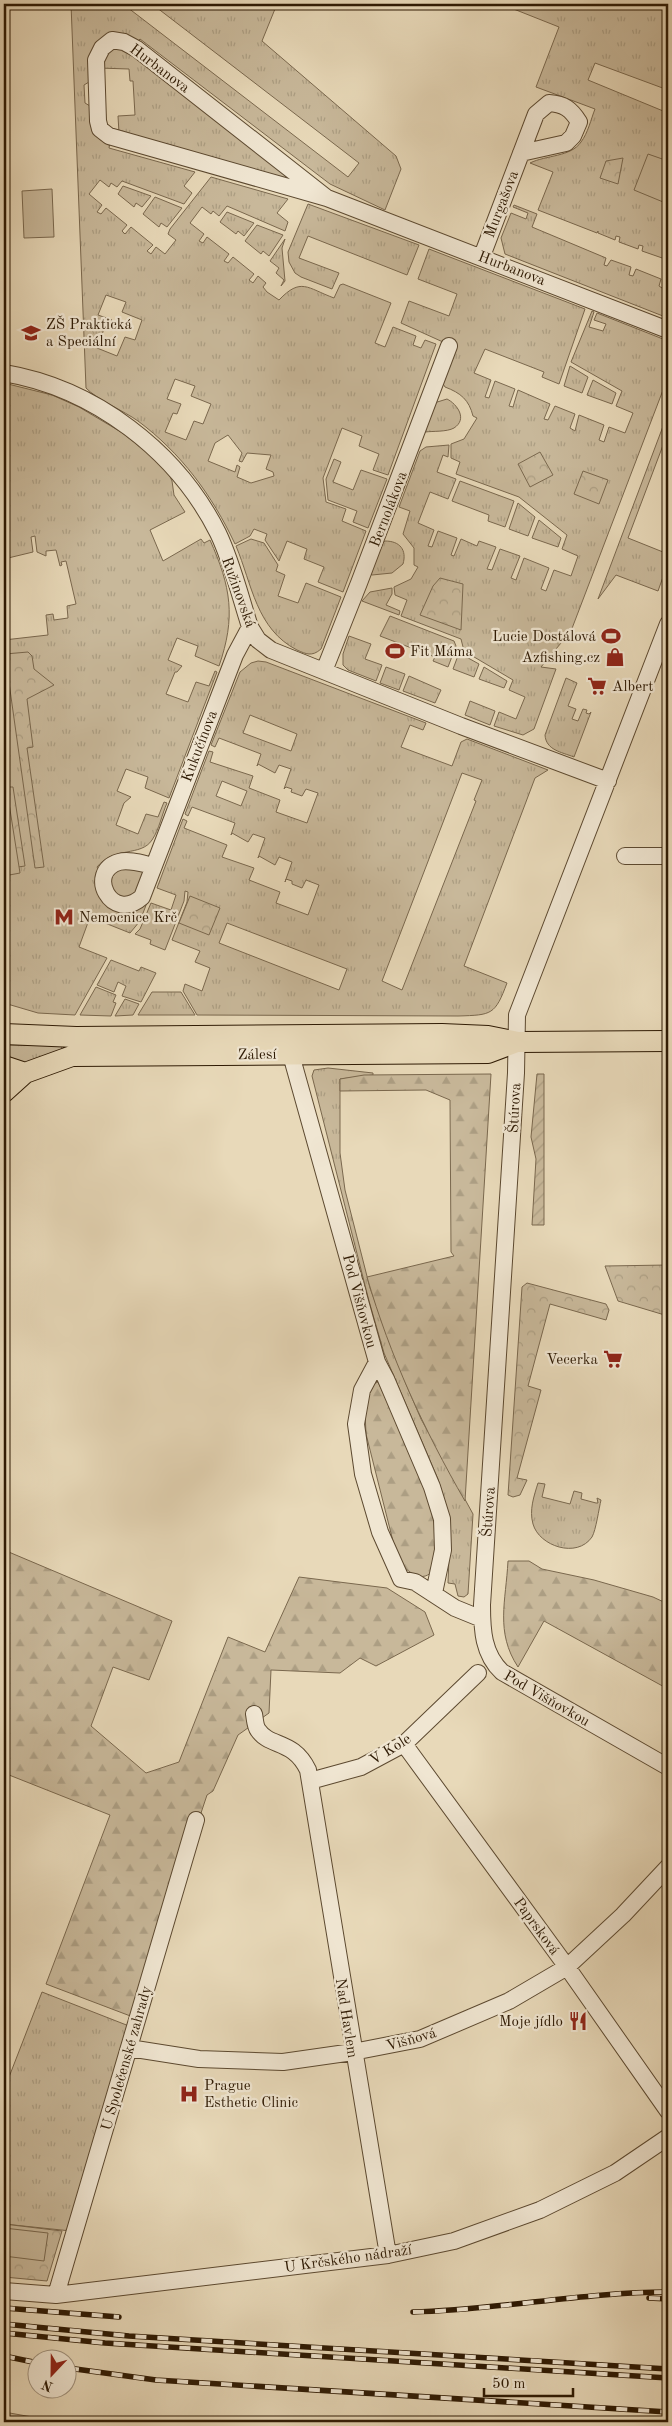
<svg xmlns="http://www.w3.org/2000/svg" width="672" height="2426" viewBox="0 0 672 2426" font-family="'Old Standard TT',serif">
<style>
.grass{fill:url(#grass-tufts);stroke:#7a684e;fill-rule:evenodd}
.forest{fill:url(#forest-firs);stroke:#7a684e}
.park{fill:url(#park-crowns);stroke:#7a684e}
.garden{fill:url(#garden-furrows);stroke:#7a684e}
.pitch{fill:#c8b89a;stroke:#7a684e}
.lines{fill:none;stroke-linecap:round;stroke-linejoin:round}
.minor-casing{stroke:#5c4930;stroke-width:18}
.major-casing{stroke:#2d1903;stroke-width:22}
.minor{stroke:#f0e6d2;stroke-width:16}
.major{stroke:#e8d9b9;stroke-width:20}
.rail-casing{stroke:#2d1903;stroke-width:5.5}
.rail{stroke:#f0e6d2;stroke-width:4;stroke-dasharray:11;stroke-linecap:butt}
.labels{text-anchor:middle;stroke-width:4.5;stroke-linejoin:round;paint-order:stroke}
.street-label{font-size:15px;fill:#2d1903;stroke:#f0e6d2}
.poi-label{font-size:15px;fill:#2d1903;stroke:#f0e6d2;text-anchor:start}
</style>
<defs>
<pattern id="grass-tufts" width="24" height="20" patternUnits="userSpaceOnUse" patternTransform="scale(1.25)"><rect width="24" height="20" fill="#c8b89a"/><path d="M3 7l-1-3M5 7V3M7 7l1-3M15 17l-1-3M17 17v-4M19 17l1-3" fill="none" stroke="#ac9e83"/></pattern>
<pattern id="forest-firs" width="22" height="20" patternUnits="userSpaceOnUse" patternTransform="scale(1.25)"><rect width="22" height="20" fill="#c8b89a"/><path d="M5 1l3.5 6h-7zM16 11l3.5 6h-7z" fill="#ac9e83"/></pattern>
<pattern id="park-crowns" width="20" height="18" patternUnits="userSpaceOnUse" patternTransform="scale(1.25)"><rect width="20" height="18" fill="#c8b89a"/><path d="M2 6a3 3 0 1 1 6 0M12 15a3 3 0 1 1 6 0" fill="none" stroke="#ac9e83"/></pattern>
<pattern id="garden-furrows" width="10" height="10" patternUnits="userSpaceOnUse" patternTransform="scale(1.25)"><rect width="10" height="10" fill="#c8b89a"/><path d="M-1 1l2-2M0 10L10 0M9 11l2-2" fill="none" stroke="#ac9e83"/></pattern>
</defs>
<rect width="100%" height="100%" fill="#e8d9b9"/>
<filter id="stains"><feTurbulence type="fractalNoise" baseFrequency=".004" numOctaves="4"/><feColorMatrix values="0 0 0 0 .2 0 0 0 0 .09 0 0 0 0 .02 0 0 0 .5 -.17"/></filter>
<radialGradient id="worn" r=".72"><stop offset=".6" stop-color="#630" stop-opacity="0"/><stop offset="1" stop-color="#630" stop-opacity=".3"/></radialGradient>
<path class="grass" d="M71,4H123L348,177L359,163L152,4H277L262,41L396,156L401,169L385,210L330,184L140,39L137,42L112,37L89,82L84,85L85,103L90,106L110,143L109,148L195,172L184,186L192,193L184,204L122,181L117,187L111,183L109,187L100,180L89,194L102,205L97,212L101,214L106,208L127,225L122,231L125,234L131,227L153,245L147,251L151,254L156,247L165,254L176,240L168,234L170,229L211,177L288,199L277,213L288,222L285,231L227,206L219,216L213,211L211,214L202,207L190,223L204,234L199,241L203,243L207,237L229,254L224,261L228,263L233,257L254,274L249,280L253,283L258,276L266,283L263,287L267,292L279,300C301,277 307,288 334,298L340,285L343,284L391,303L375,343L385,347L393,327L416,336L413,345L421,348L425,340L436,344L388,475L373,470L379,454L359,446L362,436L342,428L323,478L326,502L346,509L342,521L366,531L343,592L318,582L324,567L304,559L307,549L287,541L279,561L265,540L267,534L254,529L250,536L235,544C212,495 181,453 138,421C124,411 96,399 86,388ZM106,295L126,302L122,312L142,320L135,340L125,337L117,356L97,348L104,329L108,330L112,320L98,315ZM175,379L195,386L191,396L211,404L203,424L194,421L186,440L165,432L173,413L177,414L181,404L167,399ZM228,435L242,453L239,461L242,462L247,453L271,455L266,469L273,472L274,476L251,483L237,477L240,467L237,465L235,472L208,461L215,443Z
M501,4H668V90L595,63L588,80L668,113V260L642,251L643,246L639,245L638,249L619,242L620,237L616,236L615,240L598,233V231L597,233L538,210L553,172L530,163C546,155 571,157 581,142C588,133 591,119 595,109L536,87L559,27Z
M123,46L298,183L119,133L118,116L135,115L133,81H130L129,69L98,68L108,49Z
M123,186L151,196L142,207L136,203L134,207L118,194Z
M155,197L182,208L167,227L161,223L159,227L143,214Z
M308,204L419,245L407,275L308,236L299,258L339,273L332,289L301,277L295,273L289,262L288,252Z
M514,205L537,214L532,227L606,258L604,265L607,266L611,260L631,267L629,275L633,276L636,269L661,279L659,286L662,288L666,281L668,282V318L505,254L501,238L511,213L526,219L528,213L513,207Z
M227,212L254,223L244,236L238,231L236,234L220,222Z
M257,225L283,235L269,256L263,251L261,254L245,241Z
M285,239L282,248L285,281L281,286L284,280L276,273L279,268L270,261Z
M429,249L585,309L559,384L542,377L544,372L485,349L474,373L491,380L485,397L489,398L495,381L515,389L509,406L513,407L518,390L550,404L544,419L548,420L555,406L575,414L570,428L575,431L579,415L604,425L599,440L604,442L609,427L625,433L633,413L616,406L622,391L571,362L592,311L594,312L589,327L603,331L606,324L594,320L597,313L668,341V377L571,631L541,667L556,669L534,729L523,735L494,726L499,712L516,719L525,697L509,690L513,680L464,651L461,639L401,616L407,600L395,595L394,587L411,579L418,567L414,565V548L403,534L410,511L399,507L420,451L426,447L449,445L448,457L443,455L437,472L456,479L448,499L430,492L418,523L434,530L428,546L432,547L438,531L457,538L451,555L454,556L461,539L477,546L479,541L496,547L487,569L492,570L500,549L520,556L511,578L516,580L524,558L549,568L541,589L546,591L554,570L571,576L578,556L562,549L567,535L519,497L456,474L460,462L451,458V444L464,439L477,418L473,416C469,400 461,393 445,387L442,382L454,347L401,323L409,301L449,316L457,294L418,279Z
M570,366L588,377L582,393L564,386Z
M593,380L616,393L612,404L587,395Z
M4,383L52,395L79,407L121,432L160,462L167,470L172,481L174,495L185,512L150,530L163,561L201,539L204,543L210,540C231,587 236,617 219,666L195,656L198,646L177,638L168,660L182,666L177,672H175L166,694L188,702L196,682L209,686L215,671L217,672L169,798L145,788L148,777L126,769L117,791L131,797L124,803L116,825L138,834L146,814L158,817L164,802L167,803C162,814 159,830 152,840C141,857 114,846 97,867L101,874L102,896L148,900L140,921L130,933L90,917L79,947L107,958L75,1015L38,1013L4,1003V640L48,635L46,615L53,614L54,620L68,618L67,606L76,604L66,561L61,562L62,565L60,566L56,550L46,551V556L37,552L35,536L31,537L33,552L4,559Z
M447,399C457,404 468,419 454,428C447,432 433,431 425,432L434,403Z
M668,413V432L628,538L668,554V563L658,591L616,575L598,599Z
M334,459L341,462L333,482L353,490L361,470L387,479L368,528L353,522L357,511L328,500L326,479Z
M460,481L514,501L505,527L488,521L489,515L452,501Z
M518,503L535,517L528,536L509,529Z
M539,520L561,538L558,547L532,538Z
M251,539L264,543L278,565L276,571L285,575L278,596L298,603L306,583L341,597L321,649C312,657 306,654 297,650C256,629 252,584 236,546Z
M385,541C400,541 407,550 403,564L392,573L372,575L370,574L379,545Z
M392,588V594L386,605L400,611L399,615L362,601L370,592Z
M390,616L454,641L456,646L448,667L433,661L435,657L380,636Z
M349,636L371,644L365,659L382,665L376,681L348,670L343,665V654Z
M459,653L479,664L474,677L453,669Z
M258,661L266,662L426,723L423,730L410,725L401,747L452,766L461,742L467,739L548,770L535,778L464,966L507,983C495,1015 492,1015 458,1016L197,1015L183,991L185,984L202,991L210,968L195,962L200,951L172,940L187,902L188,892L185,891L184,901L165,950L150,944L151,940L135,934L140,929L151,903L171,910L176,895L157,888L183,819L187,821L184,828L227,845L222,857L254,868L249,880L280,892L276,903L308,915L319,885L306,880L302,888L292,884V881L286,879L285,882L292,862L279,857L275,865L259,856L258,858L265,838L253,834L248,842L232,833L231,835L235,823L192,807L188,816L185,814L209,751L213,752L210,762L253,776L249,788L280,800L276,812L307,823L318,793L306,789L302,796L291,792L292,789L286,787L284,789L291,769L279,765L275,773L258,764L257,766L261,754L219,738L215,747L211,745L240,672L251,663ZM250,715L297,734L291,751L243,733ZM462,773L482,780L474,800L476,801L402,990L382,981ZM222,781L247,791L241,806L216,796ZM227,923L347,969L339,990L219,943Z
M386,667L405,674L399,690L380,683Z
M484,667L507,681L504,688L479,679Z
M409,676L441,690L435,703L403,691Z
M566,678L577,683L568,706L576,709L572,719L578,721L583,709L587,710L586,713L589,714L591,712L574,757C561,752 546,750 545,735Z
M470,701L495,711L490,725L465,715Z
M145,865L139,892L129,899L113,894L110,880L117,870Z
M111,960L139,971L141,967L156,973L141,1002L122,996L126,986L118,982L114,992L97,985Z
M96,987L116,995L113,1002L116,1003L111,1016L80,1015Z
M152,992H181L195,1015H138Z
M125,999L139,1004L133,1015L115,1016Z
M4,1045H61L63,1052L24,1066L4,1059Z
M328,1068L373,1073V1075L340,1079V1153L345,1190L370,1288L406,1384L421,1419L473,1514L468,1594L464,1597L458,1596L455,1584L448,1583L450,1530L446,1505L438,1479L384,1353L369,1301L312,1076L314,1070Z
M538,1483L545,1484L542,1497L570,1504L574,1491L582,1493L581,1499L596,1503H598L597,1498L601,1500C599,1508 596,1530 592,1537C577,1559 539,1546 533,1524C529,1510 534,1496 538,1483Z
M42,1992L129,2026L71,2231L4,2224V2090Z"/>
<path class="forest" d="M491,1074L465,1501C424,1430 390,1356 367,1277L454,1256L451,1252L450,1100L426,1090L340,1091V1079L364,1075Z
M378,1382L421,1475L435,1525L434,1569C423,1585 408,1572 398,1561L366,1434L365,1412L371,1385Z
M4,1550L172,1621L149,1680L113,1667L91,1726L146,1773L179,1762L228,1637L265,1652L299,1577L387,1588L425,1612L434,1635L376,1666L360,1658L340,1673L271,1670L269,1713L238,1735L213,1791L207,1795L133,2017L46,1984L110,1815L4,1773Z
M508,1561H529L542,1569L594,1580L653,1597L668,1604V1689L544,1621L518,1667C495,1632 506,1601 508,1561Z"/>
<path class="park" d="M623,158L618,184L600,178L606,161Z
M540,452L553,475L530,487L518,464Z
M583,471L608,480L599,504L574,494Z
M440,578L463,584L461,630L420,615L433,586Z
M28,652L32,656L34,669L54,685L27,699L33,747L27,748L44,867L35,868L5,654Z
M4,750L9,787H13L25,866L4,869Z
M190,896L220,908L209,935L179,923Z
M668,1265V1316L618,1301L605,1266Z
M527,1283L606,1304L609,1310L606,1320L550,1304L528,1386L541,1390L517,1478L527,1480L520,1495L513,1497L508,1495L522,1287Z
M4,2224L62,2231L47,2281L4,2277Z
M4,2412L60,2422H4Z"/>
<path class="garden" d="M537,1074H544V1225H532L536,1159L531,1137Z"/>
<path class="pitch" d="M648,154L668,161V204L634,190Z
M52,189L54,237L24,238L22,191Z
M8,797L20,873L4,876V798Z
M4,2228L48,2233L44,2261L4,2256Z"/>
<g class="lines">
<g class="minor-casing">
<path id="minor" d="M327,198L137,49L124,42L112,40L102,48L96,60L98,121L100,129L109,136L327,198L668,330
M482,256L536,114L549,103C564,104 571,109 579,122L573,136L566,143L521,153
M4,373C94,388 177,451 218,533C232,562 240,596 250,627L258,640L271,650L461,726L608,781
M668,624L517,1015L516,1073L482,1605C482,1630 483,1654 502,1672L668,1767
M324,671L359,583L449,346
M625,856H668
M154,866C144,864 129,859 119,862C85,872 112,924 142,897L235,655L250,627
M288,1044L377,1362L362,1390L356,1424L363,1474L380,1532L401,1579L415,1582L455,1608L482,1619
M377,1362L386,1379L432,1487L442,1519L443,1550L434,1593
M254,1714C255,1719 255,1726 258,1730C270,1748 293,1739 308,1770L388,2255
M404,1744L567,1967L668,2111
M310,1781L361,1767L404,1744L478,1673
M129,2048L199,2059L283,2062L353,2052L420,2039L509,2001L567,1967L623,1915L668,1867
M4,2291L56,2295L388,2255L454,2241L540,2210L615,2173L668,2137
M56,2295L196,1820"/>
</g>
<g class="major-casing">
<path id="major" d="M4,1034L76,1037L442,1034L488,1036L518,1042L668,1041
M4,1066L25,1073
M4,1092L25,1073L72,1056L488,1053L517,1042"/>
</g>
<use href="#minor" class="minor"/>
<use href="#major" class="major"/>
<g class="rail-casing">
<path id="rail" d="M649,2298L668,2299
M4,2308L119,2317
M413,2312C498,2310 583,2292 668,2292
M4,2324L129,2336L668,2369
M4,2333L105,2343L668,2378
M4,2356L38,2363
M68,2368L156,2380L668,2412"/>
</g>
<use href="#rail" class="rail"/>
</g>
<defs>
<g id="school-bare" transform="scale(1.5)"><path d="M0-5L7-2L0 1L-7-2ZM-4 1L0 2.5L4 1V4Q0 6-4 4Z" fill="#8f2418" stroke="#f0e6d2" stroke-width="2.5" paint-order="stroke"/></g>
<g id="stadium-bare" transform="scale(1.5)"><path d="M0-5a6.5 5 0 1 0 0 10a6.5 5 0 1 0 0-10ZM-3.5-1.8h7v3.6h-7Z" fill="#8f2418" stroke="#f0e6d2" stroke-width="2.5" paint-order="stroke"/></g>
<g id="shop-bare" transform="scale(1.5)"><path d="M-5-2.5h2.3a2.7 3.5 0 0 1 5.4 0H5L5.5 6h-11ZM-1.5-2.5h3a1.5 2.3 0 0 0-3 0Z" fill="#8f2418" stroke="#f0e6d2" stroke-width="2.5" paint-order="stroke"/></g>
<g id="supermarket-bare" transform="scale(1.5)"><path d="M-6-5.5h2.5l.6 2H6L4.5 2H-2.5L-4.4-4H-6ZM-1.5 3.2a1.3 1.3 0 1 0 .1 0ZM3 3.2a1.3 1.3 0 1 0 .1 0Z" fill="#8f2418" stroke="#f0e6d2" stroke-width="2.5" paint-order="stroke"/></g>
<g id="metro-bare" transform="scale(1.5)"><path d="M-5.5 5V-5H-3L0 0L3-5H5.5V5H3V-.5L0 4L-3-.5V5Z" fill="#8f2418" stroke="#f0e6d2" stroke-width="2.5" paint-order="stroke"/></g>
<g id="restaurant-bare" transform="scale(1.5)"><path d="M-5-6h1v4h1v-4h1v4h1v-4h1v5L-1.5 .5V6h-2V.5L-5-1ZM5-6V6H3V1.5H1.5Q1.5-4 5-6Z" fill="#8f2418" stroke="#f0e6d2" stroke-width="2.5" paint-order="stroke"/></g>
<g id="hospital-bare" transform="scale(1.5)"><path d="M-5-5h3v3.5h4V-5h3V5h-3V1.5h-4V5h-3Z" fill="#8f2418" stroke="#f0e6d2" stroke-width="2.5" paint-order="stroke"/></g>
</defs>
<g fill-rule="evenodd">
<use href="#school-bare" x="31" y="333"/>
<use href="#stadium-bare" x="611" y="636"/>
<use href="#stadium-bare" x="395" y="651"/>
<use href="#shop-bare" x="615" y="657"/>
<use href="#supermarket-bare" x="597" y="686"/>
<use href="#metro-bare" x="64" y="917"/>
<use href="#supermarket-bare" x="613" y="1359"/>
<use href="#restaurant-bare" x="578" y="2021"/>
<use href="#hospital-bare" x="189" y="2094"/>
</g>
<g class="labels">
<g class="street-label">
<text transform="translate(160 68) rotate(37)" y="5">Hurbanova</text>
<text transform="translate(501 204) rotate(-69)" y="5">Murgašova</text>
<text transform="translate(512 268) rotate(21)" y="5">Hurbanova</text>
<text transform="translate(388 509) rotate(-69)" y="5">Bernolákova</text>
<text transform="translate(239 592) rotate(70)" y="5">Ružinovská</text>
<text transform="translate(199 746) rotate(-69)" y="5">Kukučínova</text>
<text transform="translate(257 1054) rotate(-1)" y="5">Zálesí</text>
<text transform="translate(514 1108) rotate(-87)" y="5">Štúrova</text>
<text transform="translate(360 1301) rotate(75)" y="5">Pod Višňovkou</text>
<text transform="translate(488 1512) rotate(-86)" y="5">Štúrova</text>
<text transform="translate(547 1698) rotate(30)" y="5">Pod Višňovkou</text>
<text transform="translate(390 1749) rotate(-32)" y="5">V Kole</text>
<text transform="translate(537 1926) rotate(54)" y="5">Paprsková</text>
<text transform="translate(347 2018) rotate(81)" y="5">Nad Havlem</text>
<text transform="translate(411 2039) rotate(-16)" y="5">Višňová</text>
<text transform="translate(126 2058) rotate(-74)" y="5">U Společenské zahrady</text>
<text transform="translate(348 2258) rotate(-8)" y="5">U Krčského nádraží</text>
</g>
<g class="poi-label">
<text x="46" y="329">ZŠ Praktická<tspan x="46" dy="17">a Speciální</tspan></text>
<text x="596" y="641" text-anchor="end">Lucie Dostálová</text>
<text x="410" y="656">Fit Máma</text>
<text x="600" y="662" text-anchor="end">Azfishing.cz</text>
<text x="612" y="691">Albert</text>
<text x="79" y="922">Nemocnice Krč</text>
<text x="598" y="1364" text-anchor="end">Vecerka</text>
<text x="563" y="2026" text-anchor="end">Moje jídlo</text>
<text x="204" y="2090">Prague<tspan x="204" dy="17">Esthetic Clinic</tspan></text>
</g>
</g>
<rect width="672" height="2426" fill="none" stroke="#e8d9b9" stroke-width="20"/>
<rect x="5" y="5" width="662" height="2416" fill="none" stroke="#2d1903" stroke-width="2.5"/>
<rect x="10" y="10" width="652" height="2406" fill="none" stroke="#2d1903"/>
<g transform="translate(52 2374) rotate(202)"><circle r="24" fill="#f0e6d2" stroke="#a2947f"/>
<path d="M0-4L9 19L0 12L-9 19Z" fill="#8f2418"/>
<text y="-8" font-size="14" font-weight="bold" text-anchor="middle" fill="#2d1903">N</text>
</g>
<path d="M484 2388v8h89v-8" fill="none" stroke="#2d1903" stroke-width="2.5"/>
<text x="492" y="2388" font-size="15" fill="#2d1903" stroke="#f0e6d2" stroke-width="4" paint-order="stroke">50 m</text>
<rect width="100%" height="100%" filter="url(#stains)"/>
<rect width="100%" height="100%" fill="url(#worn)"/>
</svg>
